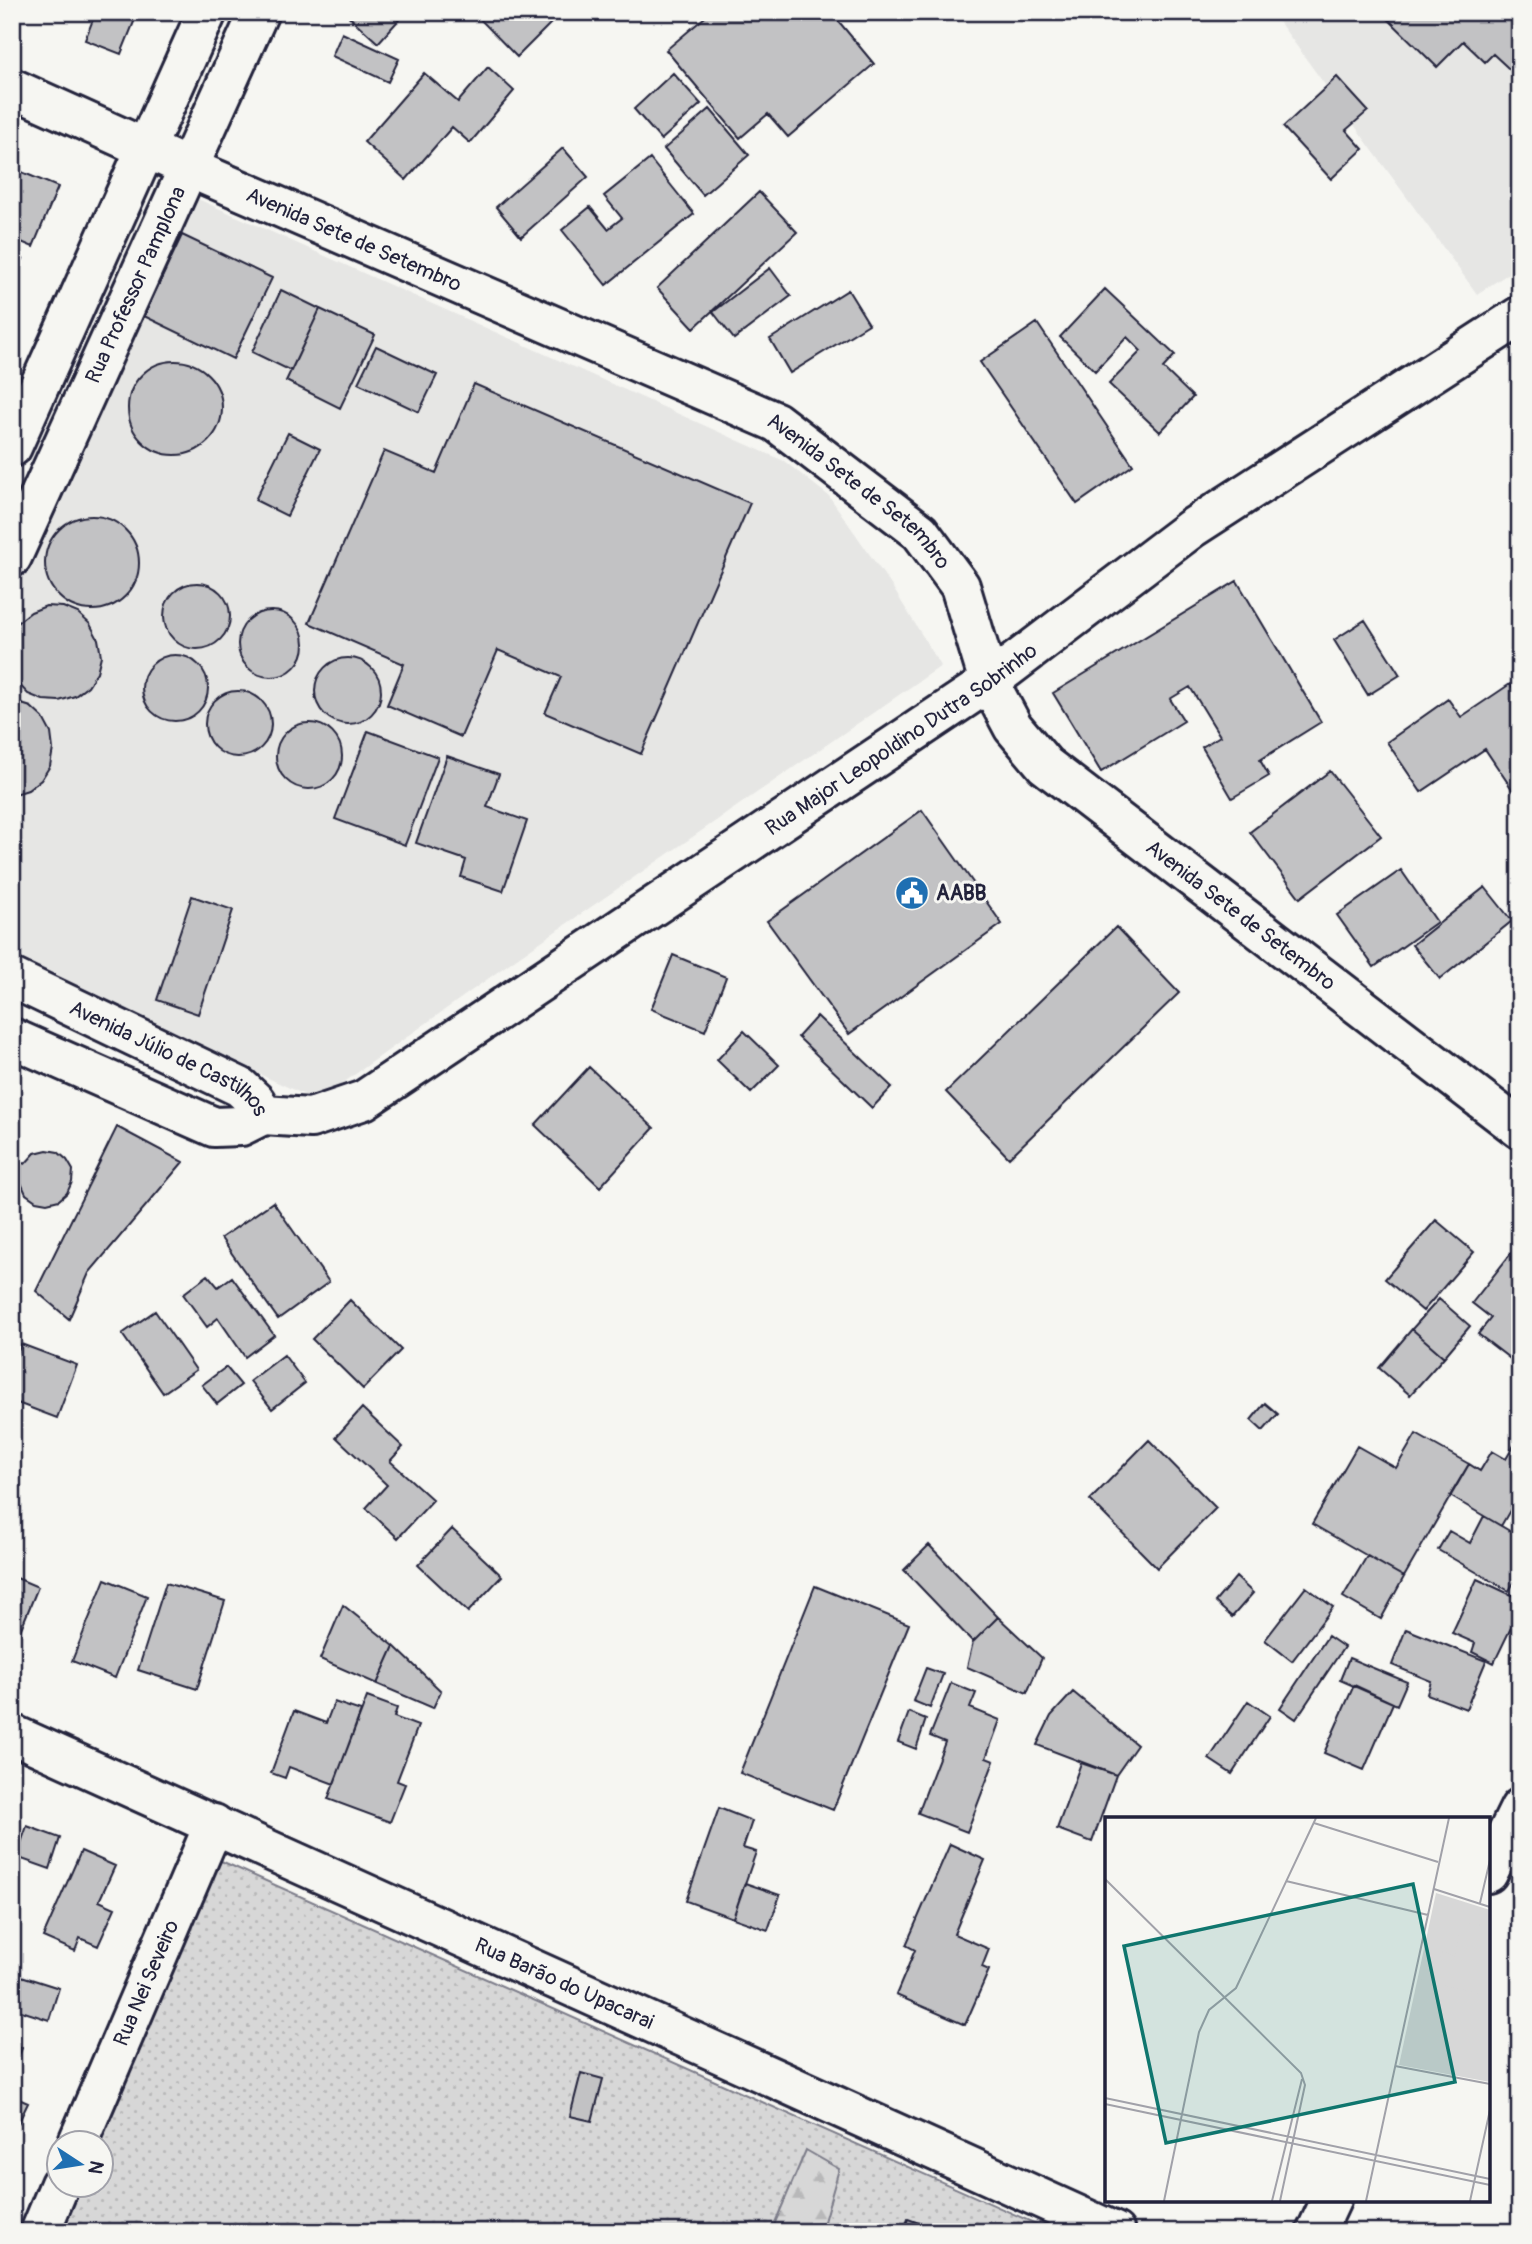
<svg xmlns="http://www.w3.org/2000/svg" width="1532" height="2244" viewBox="0 0 1532 2244" font-family="Pangolin,sans-serif">
<style>
.built{fill:#e6e6e4}
.grass{fill:url(#grass-dots);stroke:#7c7c89;stroke-width:2}
.forest{fill:url(#forest-firs);stroke:#7c7c89;stroke-width:2}
.building{fill:#c2c2c4;stroke:#22223b;stroke-width:2}
.lines{fill:none;stroke-linecap:round;stroke-linejoin:round}
.minor-casing{stroke:#22223b;stroke-width:44}
.minor{stroke:#f6f6f2;stroke-width:38}
.labels{text-anchor:middle;stroke-width:6;stroke-linejoin:round;paint-order:stroke}
.street-label{font-size:21px;fill:#22223b;stroke:#f6f6f2}
.poi-label{font-size:21px;font-weight:bold;fill:#22223b;stroke:#f6f6f2;text-anchor:start}
.inset-road{fill:none;stroke:#a1a1a9;stroke-width:2}
.view{fill:#0f766e;fill-opacity:0.15;stroke:#0f766e;stroke-width:3.5}
.inset-edge{fill:none;stroke:#22223b;stroke-width:3.5}
</style>
<defs>
<pattern id="grass-dots" width="8" height="8" patternUnits="userSpaceOnUse" patternTransform="scale(1.75)"><rect width="8" height="8" fill="#d7d7d7"/><path d="M2 2h.1M6 6h.1" fill="none" stroke="#b8b8b9" stroke-width="1.8" stroke-linecap="round"/></pattern>
<pattern id="forest-firs" width="22" height="20" patternUnits="userSpaceOnUse" patternTransform="scale(1.75)"><rect width="22" height="20" fill="#d7d7d7"/><path d="M5 1l3.5 6h-7zM16 11l3.5 6h-7z" fill="#b8b8b9"/></pattern>
</defs>
<rect width="100%" height="100%" fill="#f6f6f2"/>
<filter id="ink" filterUnits="userSpaceOnUse"><feTurbulence type="fractalNoise" baseFrequency=".0143" numOctaves="2"/><feDisplacementMap in="SourceGraphic" scale="14" xChannelSelector="R" yChannelSelector="G"/><feConvolveMatrix kernelMatrix="1 2 1 2 8 2 1 2 1" color-interpolation-filters="sRGB"/></filter>
<g filter="url(#ink)">
<path class="built" d="M1272,12H1520V266L1477,294Z
M191,196L784,461L829,496L893,588L941,666L514,960L318,1101L12,961V585L32,532Z"/>
<path class="grass" d="M210,1856L1054,2232H57L76,2185L102,2184V2142H93Z"/>
<path class="forest" d="M806,2150L839,2169L821,2232H771Z"/>
<path class="building" d="M96,12H138L121,54L85,40Z
M344,12H406L378,43Z
M478,12H562L517,57L476,15Z
M711,12H831L874,64L788,137L768,114L740,138L666,50Z
M1381,12H1520V79L1493,54L1485,62L1463,41L1437,67Z
M342,33L399,59L388,82L332,56Z
M488,67L514,91L470,143L452,127L406,180L364,142L424,73L458,102Z
M673,73L701,104L661,140L634,109Z
M1337,77L1368,111L1346,130L1363,149L1331,179L1283,127Z
M710,109L749,155L703,195L664,149Z
M563,148L588,177L521,237L496,207Z
M650,159L694,214L606,285L562,230L590,207L608,229L622,218L604,196Z
M12,168L58,187L33,247L12,238Z
M759,192L797,232L694,328L657,288Z
M182,235L272,278L233,359L144,316Z
M12,254L23,259L12,281Z
M770,268L791,296L734,339L713,312Z
M1105,289L1175,355L1163,368L1193,397L1160,432L1109,384L1141,351L1127,337L1095,371L1060,337Z
M281,290L320,309L291,371L252,352Z
M848,290L869,324L790,373L770,339Z
M320,309L375,335L340,408L286,381Z
M1037,323L1133,465L1077,504L980,362Z
M376,346L437,375L419,412L358,383Z
M128 408a47 47 0 1 1 94 0a47 47 0 1 1-94 0Z
M474,384L750,503L641,754L545,713L561,677L498,650L461,737L387,705L404,664L309,623L384,451L436,473Z
M288,433L320,449L287,516L255,500Z
M45 563a47 47 0 1 1 94 0a47 47 0 1 1-94 0Z
M1237,581L1321,722L1260,760L1269,776L1232,798L1202,747L1220,736L1190,687L1170,699L1184,721L1101,772L1053,693Z
M164 616a33 33 0 1 1 66 0a33 33 0 1 1-66 0Z
M46,606L63,607L78,613L90,624L98,639L101,656L97,672L88,686L75,696L59,701L43,700L28,694L12,677V631L18,622L31,612Z
M238 644a33 33 0 1 1 66 0a33 33 0 1 1-66 0Z
M1365,620L1400,675L1368,695L1334,640Z
M142 688a33 33 0 1 1 66 0a33 33 0 1 1-66 0Z
M315 691a33 33 0 1 1 66 0a33 33 0 1 1-66 0Z
M1510,684L1520,698V793L1516,795L1485,749L1421,792L1387,742L1448,699L1461,717Z
M205 724a33 33 0 1 1 66 0a33 33 0 1 1-66 0Z
M12,701L31,707L43,718L51,733L53,749L50,766L41,780L28,790L12,795Z
M276 756a33 33 0 1 1 66 0a33 33 0 1 1-66 0Z
M368,731L438,757L405,845L335,819Z
M447,756L499,774L487,807L527,821L503,891L461,877L466,860L416,843Z
M1330,771L1381,836L1300,898L1250,832Z
M922,810L1002,924L849,1034L767,921Z
M1401,870L1437,922L1374,967L1337,915Z
M1485,887L1512,921L1440,979L1412,945Z
M192,896L233,910L198,1014L157,1000Z
M1116,927L1179,993L1009,1158L946,1092Z
M673,955L726,977L705,1031L651,1009Z
M817,1016L892,1087L872,1108L798,1037Z
M744,1031L779,1065L751,1093L717,1060Z
M589,1067L654,1128L600,1187L535,1125Z
M117,1127L183,1162L89,1273L69,1319L36,1291Z
M47,1150L58,1152L67,1160L73,1170L72,1182L67,1193L59,1200L47,1203L36,1201L26,1194L21,1183V1175L12,1171V1158L25,1164L35,1153Z
M273,1202L329,1282L278,1319L221,1238Z
M1436,1220L1474,1252L1423,1311L1385,1279Z
M1520,1242V1360L1517,1364L1478,1334L1491,1318L1472,1303Z
M208,1275L218,1287L232,1277L274,1335L245,1357L218,1318L207,1327L183,1294Z
M1439,1299L1470,1326L1444,1357L1412,1329Z
M350,1300L401,1350L363,1389L312,1339Z
M155,1311L196,1370L163,1393L122,1334Z
M1412,1329L1444,1357L1410,1395L1379,1368Z
M21,1344L77,1365L57,1418L12,1401V1367Z
M284,1355L305,1383L272,1409L250,1381Z
M226,1367L241,1385L217,1404L202,1385Z
M1265,1403L1278,1414L1263,1431L1251,1420Z
M362,1408L403,1447L390,1461L433,1500L398,1538L366,1508L387,1485L336,1437Z
M1416,1434L1469,1464L1404,1577L1312,1524L1357,1446L1396,1468Z
M1520,1435V1493L1501,1526L1450,1496L1469,1464L1480,1471L1492,1451L1506,1459Z
M1149,1440L1216,1508L1157,1568L1090,1500Z
M1484,1516L1520,1537V1572L1509,1591L1438,1550L1449,1531L1470,1543Z
M452,1529L502,1576L468,1612L418,1565Z
M929,1545L998,1617L973,1642L904,1570Z
M1367,1556L1404,1577L1381,1619L1343,1597Z
M12,1576L38,1587L18,1636L12,1634Z
M1236,1577L1253,1593L1232,1617L1215,1602Z
M105,1579L147,1596L115,1678L72,1661Z
M1477,1579L1520,1599V1609L1494,1663L1472,1652L1475,1643L1452,1633Z
M166,1583L225,1601L197,1689L138,1670Z
M815,1586L909,1624L833,1810L740,1773Z
M1306,1587L1333,1607L1292,1661L1265,1640Z
M343,1605L394,1646L377,1684L320,1659Z
M998,1617L1042,1658L1027,1693L967,1667L973,1642Z
M1406,1629L1486,1661L1466,1709L1427,1694L1431,1681L1392,1665Z
M1328,1636L1344,1647L1296,1719L1280,1708Z
M394,1646L441,1691L433,1708L377,1684Z
M1349,1658L1407,1682L1397,1705L1340,1680Z
M926,1668L943,1674L930,1708L913,1701Z
M951,1683L976,1693L970,1708L1000,1720L986,1758L994,1761L967,1832L918,1813L945,1742L930,1736Z
M1354,1685L1393,1703L1364,1770L1324,1753Z
M1073,1692L1137,1745L1116,1775L1037,1745L1051,1716Z
M367,1697L397,1708L394,1717L418,1726L397,1781L405,1784L390,1822L328,1799Z
M1248,1701L1270,1716L1232,1774L1209,1759Z
M334,1702L361,1711L334,1784L289,1767L285,1778L271,1773L294,1711L326,1723Z
M909,1712L926,1719L916,1749L898,1742Z
M1081,1763L1116,1775L1092,1842L1057,1829Z
M719,1808L752,1821L743,1848L756,1852L733,1918L686,1901Z
M27,1826L60,1838L50,1869L16,1857Z
M950,1844L985,1860L954,1934L989,1949L982,1967L989,1970L965,2025L896,1995L915,1950L906,1945Z
M81,1851L115,1866L99,1901L115,1908L98,1946L80,1938L75,1951L43,1937Z
M745,1883L780,1895L768,1930L733,1918Z
M12,1973L59,1988L49,2020L12,2008Z
M12,2044L22,2048L12,2072Z
M581,2073L603,2079L592,2121L570,2116Z
M12,2096L28,2103L12,2136Z
M908,2219L943,2232H903Z"/>
<g class="lines">
<g class="minor-casing">
<g id="minor">
<path id="s1" d="M12,88L187,167L776,422L920,532L960,586L989,682L1013,727L1045,765L1520,1129"/>
<path d="M12,447L207,12"/>
<path id="s2" d="M12,557L259,12"/>
<path id="s3" d="M12,978L240,1087L255,1101L263,1115"/>
<path d="M12,1038L214,1127L241,1126L263,1115"/>
<path id="s4" d="M263,1115L311,1118L364,1100L989,682L1192,528L1520,316"/>
<path id="s5" d="M12,1734L1115,2232"/>
<path d="M1488,1873L1520,1808"/>
<path id="s6" d="M78,2142L214,1824"/>
<path d="M40,2232L60,2184"/>
<path d="M1316,2232L1331,2200"/>
</g>
</g>
<use href="#minor" class="minor"/>
</g>
</g>
<defs>
<g id="civic-disc" transform="scale(1.75)"><circle r="9.5" fill="#1f6fb2" stroke="#f6f6f2"/><path d="M-.6-6.5H3V-4.5H.6V-3L4-1V1h2V6H-6V1h2V-1L-.6-3ZM-1.2 2.5V6h2.4V2.5Z" fill="#fff"/></g>
</defs>
<g fill-rule="evenodd">
<use href="#civic-disc" x="912" y="893"/>
</g>
<g class="labels">
<g class="street-label">
<text dy="7" stroke="none"><textPath href="#s1" startOffset="374">Avenida Sete de Setembro</textPath></text>
<text dy="7" stroke="none"><textPath href="#s2" startOffset="299">Rua Professor Pamplona</textPath></text>
<text dy="7" stroke="none"><textPath href="#s1" startOffset="942">Avenida Sete de Setembro</textPath></text>
<text dy="7" stroke="none"><textPath href="#s4" startOffset="751">Rua Major Leopoldino Dutra Sobrinho</textPath></text>
<text dy="7" stroke="none"><textPath href="#s1" startOffset="1530">Avenida Sete de Setembro</textPath></text>
<text dy="7" stroke="none"><textPath href="#s3" startOffset="177">Avenida Júlio de Castilhos</textPath></text>
<text dy="7" stroke="none"><textPath href="#s5" startOffset="606">Rua Barão do Upacarai</textPath></text>
<text dy="7" stroke="none"><textPath href="#s6" startOffset="173">Rua Nei Seveiro</textPath></text>
</g>
<g class="poi-label">
<text x="936" y="900">AABB</text>
</g>
</g>
<g transform="translate(1105 1817)">
<rect width="385" height="385" fill="#f6f6f2"/>
<path d="M331,76L385,93V265L294,248Z" fill="#d7d7d7"/>
<path d="M364,106L385,110V179L316,163L317,159H327L338,134L350,140L354,115Z" fill="#d7d7d7"/>
<path class="inset-road" d="M209,6L333,45M0,62L196,256L200,268L175,384M181,64L323,98M329,72L385,90M375,86L385,43M290,249L385,267M0,281L385,362M0,287L385,368M59,384L94,215L104,193L131,171L211,1M167,384L197,262M261,384L344,1M365,384L385,293"/>
<path class="view" d="M308,67L350,265L61,326L19,129Z"/>
<rect width="385" height="385" class="inset-edge"/>
</g>
<rect width="1532" height="2244" fill="none" stroke="#f6f6f2" stroke-width="42"/>
<rect x="21" y="21" width="1490" height="2202" fill="none" stroke="#22223b" stroke-width="2.5" filter="url(#ink)"/>
<g transform="translate(80 2164) rotate(102)"><circle r="33" fill="#f6f6f2" stroke="#a1a1a9" stroke-width="2"/>
<path d="M0-5L12 26L0 18L-12 26Z" fill="#1f6fb2"/>
<text y="-10" font-size="19" font-weight="bold" text-anchor="middle" fill="#22223b">N</text>
</g>
</svg>
